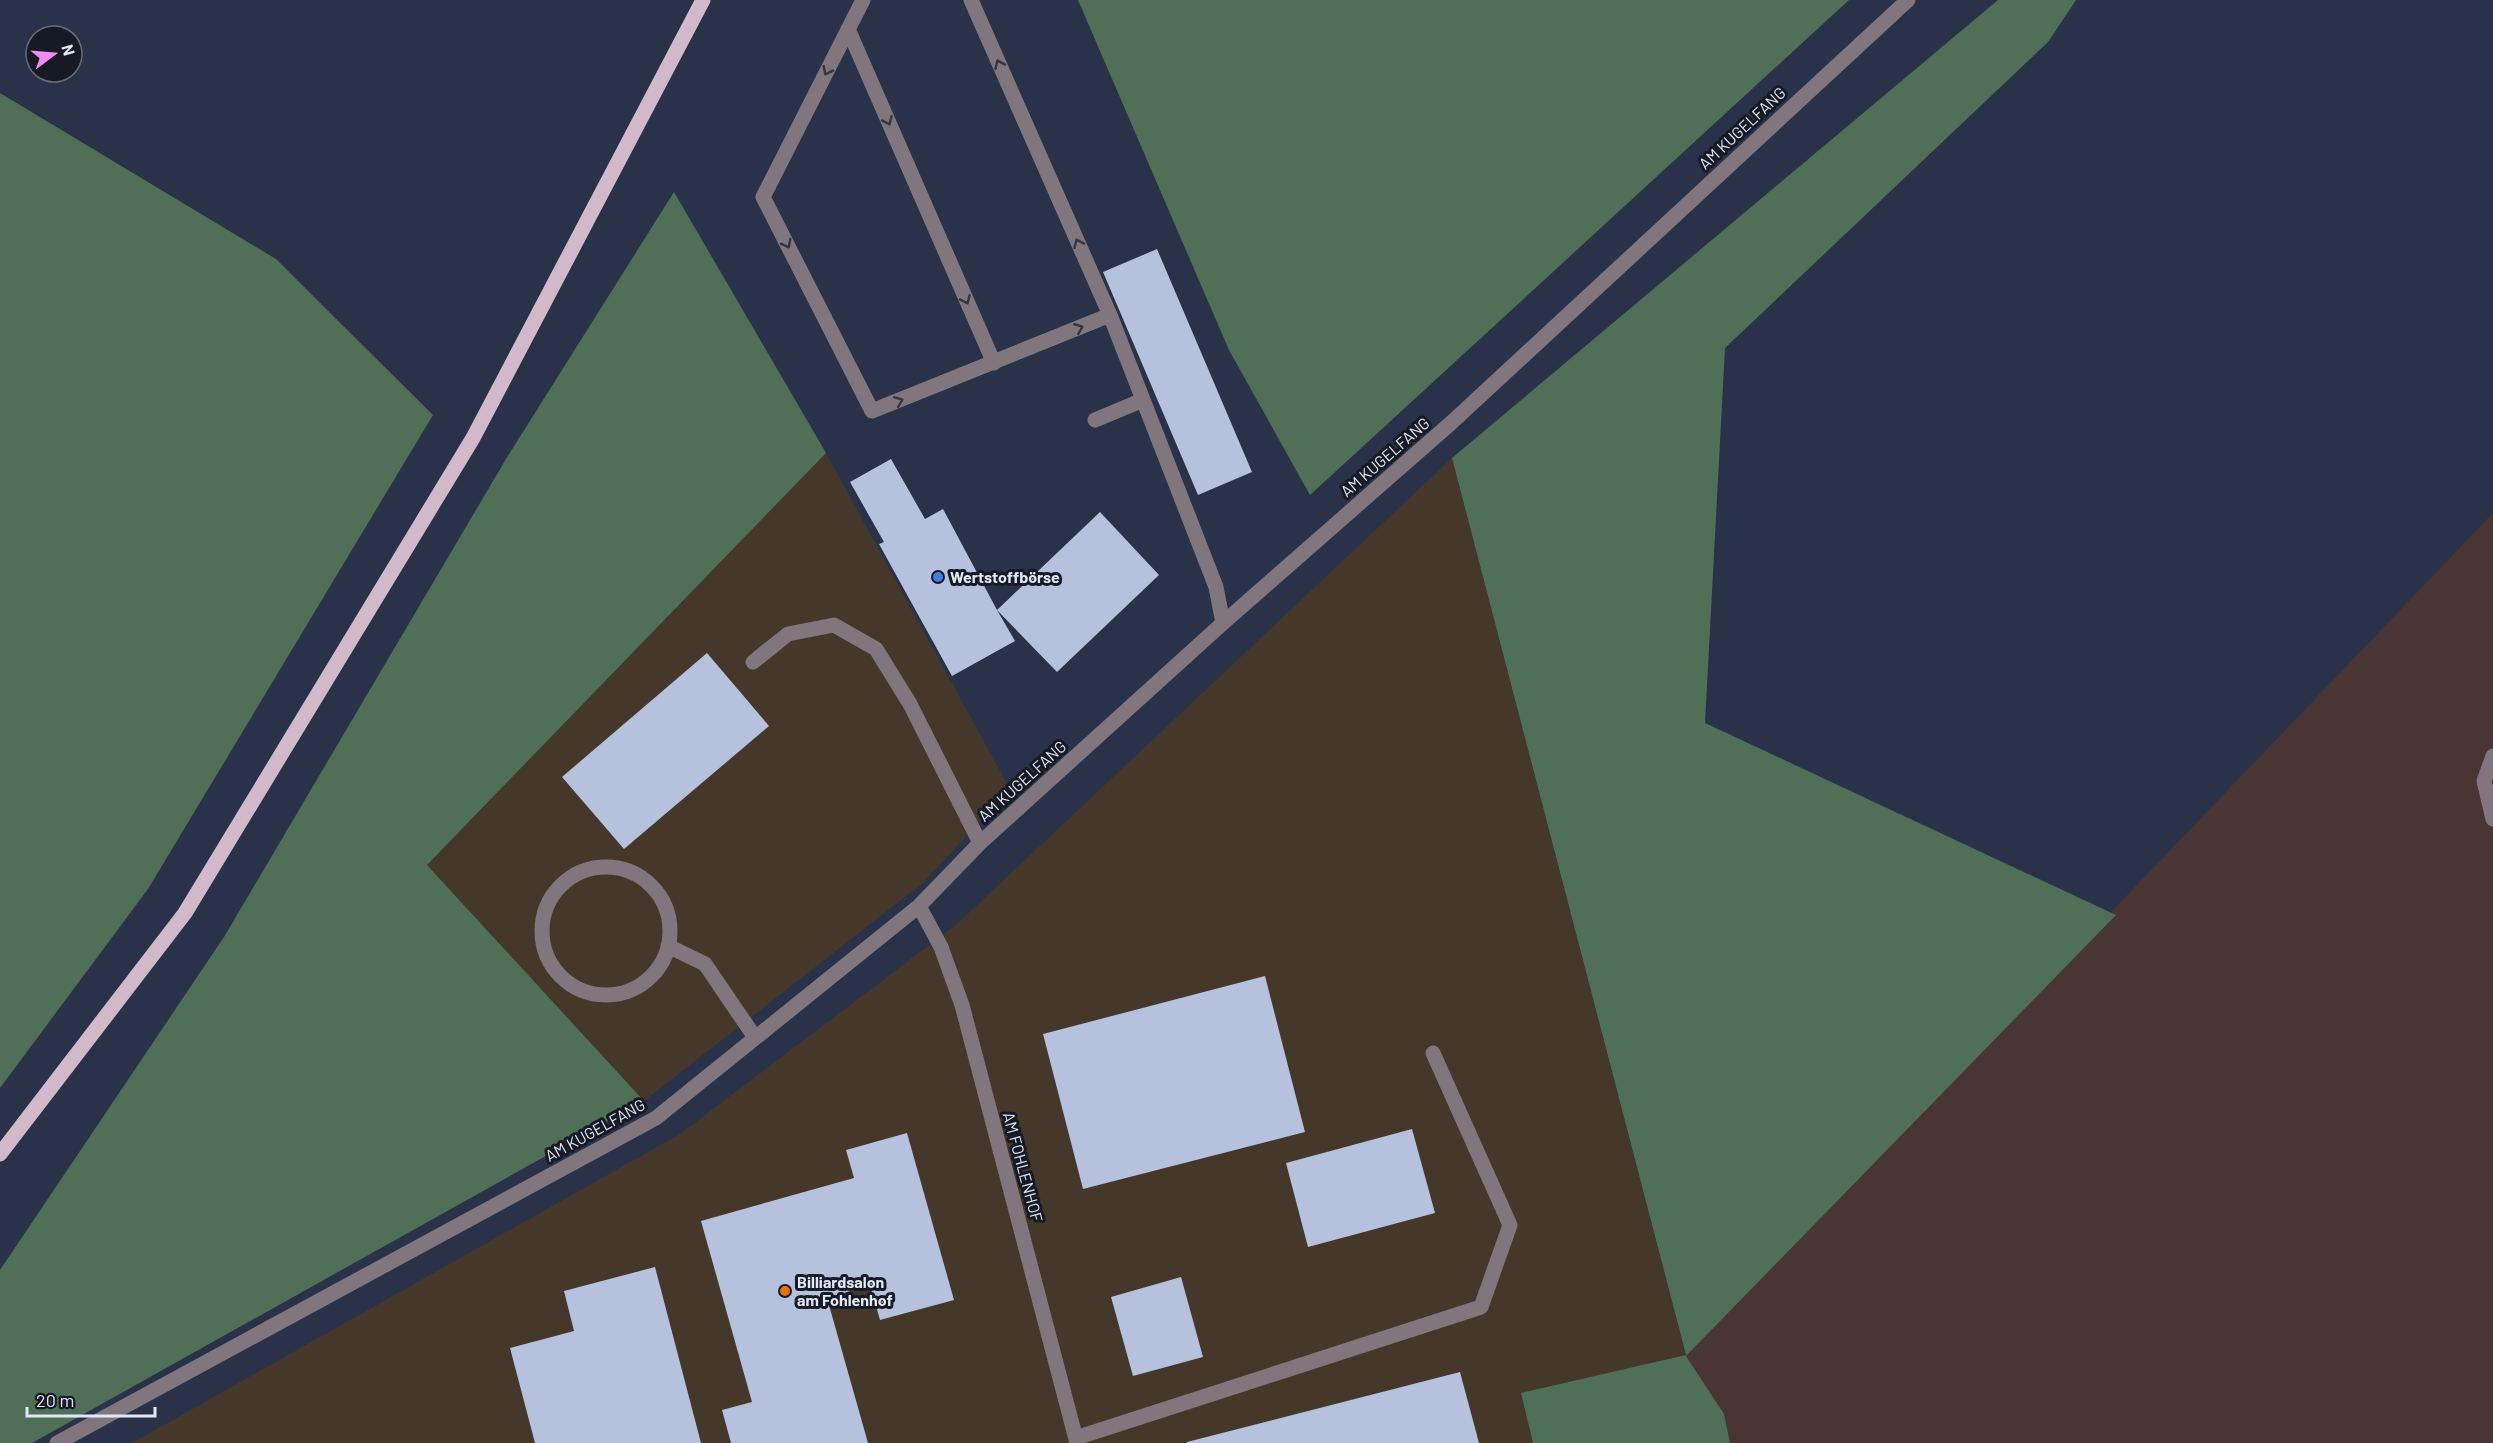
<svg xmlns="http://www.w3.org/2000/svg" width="2493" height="1443" viewBox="0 0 2493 1443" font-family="Barlow,sans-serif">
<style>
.commercial{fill:#45382a}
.industrial{fill:#493534}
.forest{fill:#4f7056}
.building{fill:#b5c1dd}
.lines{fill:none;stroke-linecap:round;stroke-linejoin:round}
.minor{stroke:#82767e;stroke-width:15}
.major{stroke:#d2b9c9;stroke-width:15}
.oneway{stroke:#363640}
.shop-dot{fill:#3f7fe0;stroke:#161a25;stroke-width:2}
.food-dot{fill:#e8710a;stroke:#161a25;stroke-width:2}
.labels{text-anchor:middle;stroke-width:6;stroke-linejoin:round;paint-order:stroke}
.street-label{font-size:16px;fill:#e2e8f7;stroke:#161a25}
.poi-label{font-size:16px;font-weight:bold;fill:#e2e8f7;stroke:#161a25;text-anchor:start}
</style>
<rect width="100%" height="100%" fill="#293249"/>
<path class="commercial" d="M826,453L1010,789L924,882L644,1101L427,865Z
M1452,458L1686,1356L1522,1393L1533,1443H132L680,1134L957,924Z"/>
<path class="industrial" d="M2493,513V1443H1730L1724,1414L1686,1356Z"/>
<path class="forest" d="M1078,0H1849L1310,495L1229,350Z
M1998,0H2076L2048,42L1725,348L1705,723L2116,915L1686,1356L1724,1414L1730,1443H1533L1521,1393L1686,1355L1452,458Z
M0,93L276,259L433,415L148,889L0,1088Z
M674,192L826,453L427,865L644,1101L32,1443H0V1270L224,937L506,459Z"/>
<path class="building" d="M1157,249L1252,472L1198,495L1103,272Z
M891,459L925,519L943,509L997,610L1100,512L1159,575L1057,672L997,610L1015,641L952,676L879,544L884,542L850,482Z
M707,653L769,726L624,849L562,777Z
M1265,976L1305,1132L1083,1189L1043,1034Z
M1412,1129L1435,1213L1308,1247L1286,1163Z
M907,1133L954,1300L880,1320L870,1285L827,1298L868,1443H731L722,1410L752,1402L701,1221L854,1178L846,1150Z
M655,1267L701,1443H535L510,1348L574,1331L564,1291Z
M1181,1277L1203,1357L1133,1376L1111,1297Z
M1460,1372L1479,1443H1187V1442Z"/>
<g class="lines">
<path class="minor" d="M863,0L763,197L872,411L1110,315
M971,0L1110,315L1216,587L1223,623
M848,29L994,363
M1095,420L1143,400
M753,662L788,634L834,625L876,649L910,704L980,843
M2493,756L2484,781L2493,819
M542 931a64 64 0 1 1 128 0a64 64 0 1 1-128 0Z
M919,906L941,947L962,1005L1077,1443
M668,946L705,964L754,1036
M1076,1438L1481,1307L1510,1225L1433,1053
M57,1443L656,1118L919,906L980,843L1223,623L1451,423L1908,0"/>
<path class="major" d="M0,1154L185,913L473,438L703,0"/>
</g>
<defs><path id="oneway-chevron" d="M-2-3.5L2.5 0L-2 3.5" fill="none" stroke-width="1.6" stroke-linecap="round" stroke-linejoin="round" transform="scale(1.5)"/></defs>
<g class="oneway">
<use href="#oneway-chevron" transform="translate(999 64) rotate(-114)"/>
<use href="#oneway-chevron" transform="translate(827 71) rotate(117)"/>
<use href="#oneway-chevron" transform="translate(888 121) rotate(66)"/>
<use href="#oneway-chevron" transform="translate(1078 243) rotate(-114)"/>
<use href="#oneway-chevron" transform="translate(787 244) rotate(63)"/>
<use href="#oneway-chevron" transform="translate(966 300) rotate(66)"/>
<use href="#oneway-chevron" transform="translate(1079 328) rotate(-22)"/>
<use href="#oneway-chevron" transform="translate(899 401) rotate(-22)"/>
</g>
<circle class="shop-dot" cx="938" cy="577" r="6"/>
<circle class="food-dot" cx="785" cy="1291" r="6"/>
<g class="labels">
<g class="street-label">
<text transform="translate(1742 128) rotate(-43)" y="6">AM KUGELFANG</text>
<text transform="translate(1385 457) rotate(-41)" y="6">AM KUGELFANG</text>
<text transform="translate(1022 781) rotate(-42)" y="6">AM KUGELFANG</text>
<text transform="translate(595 1130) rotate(-29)" y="6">AM KUGELFANG</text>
<text transform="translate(1023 1167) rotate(75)" y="6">AM FOHLENHOF</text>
</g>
<g class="poi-label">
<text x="950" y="583">Wertstoffbörse</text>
<text x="797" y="1288">Billiardsalon<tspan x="797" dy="18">am Fohlenhof</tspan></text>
</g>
</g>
<g transform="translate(54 54) rotate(74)"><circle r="28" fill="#161a25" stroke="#686c79" stroke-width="1.5"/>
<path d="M0-4.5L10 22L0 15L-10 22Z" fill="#f28af3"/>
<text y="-9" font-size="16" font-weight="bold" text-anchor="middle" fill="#e2e8f7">N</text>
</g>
<path d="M27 1407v9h128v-9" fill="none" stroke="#e2e8f7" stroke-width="3"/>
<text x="36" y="1407" font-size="18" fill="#e2e8f7" stroke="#161a25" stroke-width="4.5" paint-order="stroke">20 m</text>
</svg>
